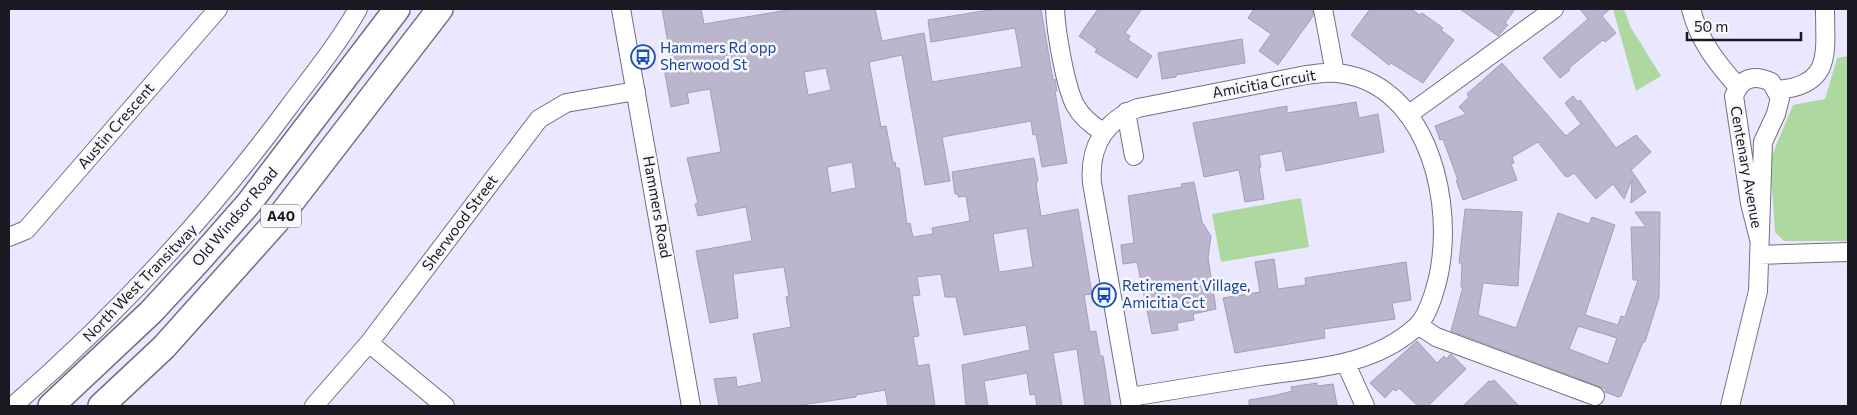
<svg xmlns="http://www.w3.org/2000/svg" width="1857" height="415" viewBox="0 0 1857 415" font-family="Commissioner,sans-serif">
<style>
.green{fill:#add9a0}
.building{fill:#bbb6ce;stroke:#a39eb5;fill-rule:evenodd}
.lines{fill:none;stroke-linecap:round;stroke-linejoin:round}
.minor-casing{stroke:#726e83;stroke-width:20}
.highway-casing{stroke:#726e83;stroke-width:28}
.minor{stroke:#fff;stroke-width:18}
.highway{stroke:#fff;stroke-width:25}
.labels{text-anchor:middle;stroke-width:5;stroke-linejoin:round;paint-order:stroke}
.shield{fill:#f8f7fc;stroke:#5d5b62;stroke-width:1}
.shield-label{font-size:14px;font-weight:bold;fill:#1a1820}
.transit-label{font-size:15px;fill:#164399;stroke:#f8f7fc;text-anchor:start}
.street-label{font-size:15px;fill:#1a1820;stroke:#f8f7fc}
</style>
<rect width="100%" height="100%" fill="#ebe7ff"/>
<path class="green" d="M1613,9H1624L1630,26L1661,76L1636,91Z
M1848,56V241H1784L1775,232L1770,160L1793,105L1825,99L1837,58Z
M1301,198L1309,247L1221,262L1212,214Z"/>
<path class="building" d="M662,9H701L704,24L794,9H875L882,41L924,33L932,82L1022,67L1015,28L931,42L928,20L995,9H1041L1053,80L1055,79L1057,91H1055L1067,163L1042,167L1036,134L1033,135L1031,121L942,137L950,181L925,185L902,55L869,62L881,127L886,126L893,163L895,162L896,168H899L907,224L910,223L913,237L933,234L932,228L970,221L966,196L958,197V194H955L952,172L1034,158L1038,181L1036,184L1041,216L1078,209L1092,294L1084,295L1090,332L1096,331L1100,356H1103L1111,406H1085L1077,349L1053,353L1062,406H1037L1035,394L1030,395L1027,373L984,381L988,406H966L962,365L1030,350L1026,325L964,335L956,297H945L941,274L917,277L920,295L912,296L919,336L913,337L918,366L929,364L935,406H888L885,390L856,395V397L794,406H719L714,379L736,377L737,387L762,382L753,334L791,327L786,297L789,296L784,267L733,274L738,318L710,323L696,251L752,241L746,207L698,216L695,204L698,203L687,158L721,152L710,89L687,93L689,103L671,107L664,68L672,66ZM826,68L831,90L808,95L804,72ZM852,162L856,188L831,193L827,167ZM1027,228L1033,267L999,272L993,234Z
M1098,9H1142L1125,33L1130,36L1128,40L1152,56L1137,78L1095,52L1097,49L1079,36Z
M1254,9H1313V16L1278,65L1259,51L1271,34L1248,18Z
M1370,9H1411L1420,15L1422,13L1443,28L1441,30L1454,40L1423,83L1391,63L1389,65L1351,35Z
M1460,9H1515L1505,23L1508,25L1498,36Z
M1580,9H1610L1602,16L1616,33L1605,42L1603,40L1569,68L1570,70L1560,78L1543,58L1588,19Z
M1242,39L1245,63L1176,75V77L1162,79L1158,53Z
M1502,63L1566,136L1581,124L1565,103L1573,96L1578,102L1580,100L1616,148L1636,135L1651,152L1631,170L1646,192L1631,203L1632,179L1624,199L1613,184L1596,199L1574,173L1568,177L1565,176L1538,142L1512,157L1514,163L1511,164L1517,180L1463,200L1456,180H1458L1443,139L1440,140L1435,126L1466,114L1459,107L1469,97L1467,94Z
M1356,102L1359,118L1378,114L1384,152L1286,171L1282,151L1259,155L1261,167H1259L1264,199L1245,202L1239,170L1204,177L1193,123L1287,106V113Z
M1194,182L1202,222L1211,236L1208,258L1216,309L1193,314L1194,320L1177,323L1178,330L1152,334L1137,262L1123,264L1121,245L1134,243L1128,196L1182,187L1181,184Z
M1465,209L1522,212L1518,286L1483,283L1478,315L1516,328L1558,213L1589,224L1592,217L1615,225L1585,315L1618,325L1621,316L1625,317L1638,280H1633L1631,227H1646L1635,212H1660L1659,297L1645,342H1643L1621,396L1618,397L1605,392L1606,389L1451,331L1463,287H1461L1462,263H1459ZM1578,326L1617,338L1608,364L1569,349Z
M1274,259L1278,289L1306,285L1305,278L1406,262L1411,300L1392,303L1395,319L1324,329L1325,338L1235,353L1223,298L1260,292L1255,262Z
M1417,341L1437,363L1444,356L1446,359L1451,354L1466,369L1428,406H1418L1399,388L1396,391L1393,389L1385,398L1370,383Z
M1494,380L1519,406H1463L1489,381L1491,382Z
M1317,383V386L1333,384L1337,405L1249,406V400L1277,395L1292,391L1291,387Z"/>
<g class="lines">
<g class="minor-casing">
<path id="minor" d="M621,9L691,406
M1055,9C1056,32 1065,85 1075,105C1081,116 1093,126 1103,132
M1323,9L1335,73
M1691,9C1699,41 1717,63 1738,87
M1777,90C1833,85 1825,53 1825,9
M1126,112L1134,156
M1408,115L1554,9
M9,237L26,230L218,9
M1759,255L1848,252
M1418,325L1436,337L1595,396
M369,343L445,406
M1346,364L1365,406
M1130,397C1173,390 1217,383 1260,376C1315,368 1373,366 1416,327C1430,315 1439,278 1441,261C1451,189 1423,82 1337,73C1327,72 1316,74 1306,75L1138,108C1104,121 1089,147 1092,183L1131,406
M13,406C117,315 206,219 288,108C312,76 338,44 358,9
M314,406L369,343L539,119L566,103L636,91
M1730,406L1758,291L1763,142L1776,114L1780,98L1771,82C1753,74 1741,78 1734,96L1750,203L1759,239"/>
</g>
<g class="highway-casing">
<path id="highway" d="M51,406L151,312L199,260L249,203L397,9
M101,406L164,347L275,223L440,9"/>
</g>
<use href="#minor" class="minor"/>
<use href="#highway" class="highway"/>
</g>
<defs>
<g id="bus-ring" transform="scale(1.25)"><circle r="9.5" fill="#f8f7fc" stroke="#1a4fb4" stroke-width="1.5"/><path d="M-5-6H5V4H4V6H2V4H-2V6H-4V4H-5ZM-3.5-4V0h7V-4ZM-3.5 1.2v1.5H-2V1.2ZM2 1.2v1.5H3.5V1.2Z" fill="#1a4fb4"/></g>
</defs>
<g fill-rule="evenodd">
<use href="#bus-ring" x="643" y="57"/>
<use href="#bus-ring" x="1104" y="295"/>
</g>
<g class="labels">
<rect class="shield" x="261" y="204.5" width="40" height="23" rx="4"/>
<g class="shield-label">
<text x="281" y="221">A40</text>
</g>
<g class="transit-label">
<text x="660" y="53">Hammers Rd opp<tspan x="660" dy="17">Sherwood St</tspan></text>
<text x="1122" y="291">Retirement Village,<tspan x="1122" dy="17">Amicitia Cct</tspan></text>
</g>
<g class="street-label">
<text transform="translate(1264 84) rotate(-10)" y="5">Amicitia Circuit</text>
<text transform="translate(116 126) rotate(-49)" y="5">Austin Crescent</text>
<text transform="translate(1746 167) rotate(80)" y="5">Centenary Avenue</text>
<text transform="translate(657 207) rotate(80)" y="5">Hammers Road</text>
<text transform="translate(235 217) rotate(-50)" y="5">Old Windsor Road</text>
<text transform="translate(460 223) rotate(-53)" y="5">Sherwood Street</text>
<text transform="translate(140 283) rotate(-46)" y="5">North West Transitway</text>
</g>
</g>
<rect width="1857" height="415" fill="none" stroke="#1a1820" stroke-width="20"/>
<path d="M1687 32v8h114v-8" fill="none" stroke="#1a1820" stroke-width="2.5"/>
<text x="1694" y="32" font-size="15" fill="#1a1820" stroke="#f8f7fc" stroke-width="4" paint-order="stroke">50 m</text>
</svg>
